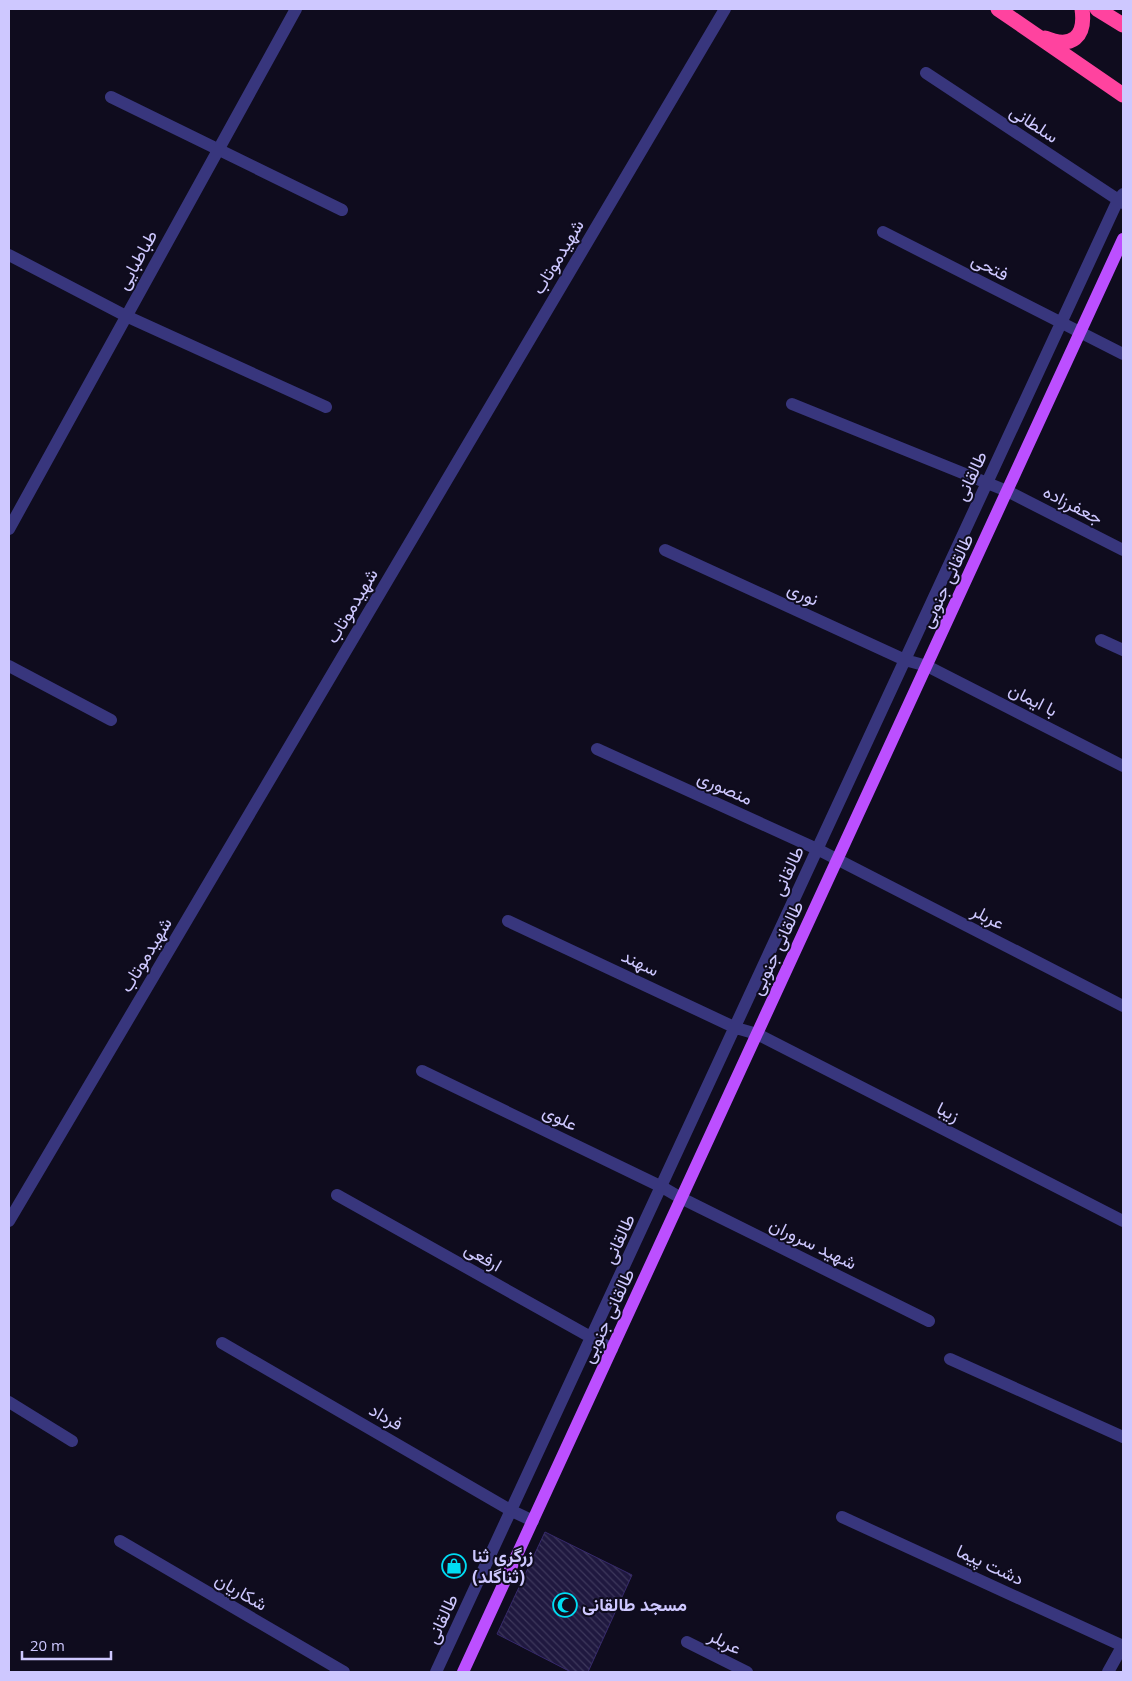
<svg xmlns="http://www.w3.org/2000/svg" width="1132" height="1681" viewBox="0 0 1132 1681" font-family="'Open Sans',Vazirmatn,sans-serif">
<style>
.building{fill:url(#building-back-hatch);stroke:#36296b}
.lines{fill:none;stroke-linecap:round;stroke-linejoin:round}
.minor{stroke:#38367d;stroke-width:12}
.major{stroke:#bc4fff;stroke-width:12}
.highway{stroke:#ff439f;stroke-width:15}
.labels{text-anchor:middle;stroke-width:4;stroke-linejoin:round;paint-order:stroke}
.street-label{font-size:18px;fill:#cec8ff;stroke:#0f0c1e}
.poi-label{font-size:18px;font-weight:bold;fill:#cec8ff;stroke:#0f0c1e;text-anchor:start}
</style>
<defs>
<pattern id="building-back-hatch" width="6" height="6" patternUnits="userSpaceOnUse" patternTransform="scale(1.25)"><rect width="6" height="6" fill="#1f183f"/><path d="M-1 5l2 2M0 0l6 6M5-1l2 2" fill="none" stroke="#3e385c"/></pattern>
</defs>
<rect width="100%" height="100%" fill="#0f0c1e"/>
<path class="building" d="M545,1532L632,1575L588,1672H571L497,1634Z"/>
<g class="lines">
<path class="minor" d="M926,73L1123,203
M111,97L342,210
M883,232L1123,354
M9,255L126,316L326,407
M792,404L1007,491L1123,550
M9,529L296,9
M665,550L905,660L927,666L1123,766
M1101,640L1123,650
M9,666L111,720
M597,749L817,849L1123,1006
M508,921L736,1028L757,1034L1123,1221
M422,1071L662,1187L681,1198L929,1321
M337,1195L612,1349
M9,1221L725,9
M222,1343L512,1511L533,1521
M950,1359L1123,1437
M9,1402L72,1441
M842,1517L1123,1646
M120,1541L344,1672
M687,1642L747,1672
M436,1672L1118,200L1123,194
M1108,1672L1123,1645"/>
<path class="major" d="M463,1672L1123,239"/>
<path class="highway" d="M998,9L1123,95
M1097,9L1123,25
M1045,38C1072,49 1086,37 1082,9"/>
</g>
<defs>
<g id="shop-ring" transform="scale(1.25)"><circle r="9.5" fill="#0f0c1e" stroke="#00ddf3" stroke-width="1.5"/><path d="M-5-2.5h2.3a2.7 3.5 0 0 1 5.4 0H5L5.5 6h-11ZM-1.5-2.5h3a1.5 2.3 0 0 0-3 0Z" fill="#00ddf3"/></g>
<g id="mosque-ring" transform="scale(1.25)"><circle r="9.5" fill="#0f0c1e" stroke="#00ddf3" stroke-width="1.5"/><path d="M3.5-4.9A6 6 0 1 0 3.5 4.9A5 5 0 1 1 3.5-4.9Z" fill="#00ddf3"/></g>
</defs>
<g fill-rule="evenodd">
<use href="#shop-ring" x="454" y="1566"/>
<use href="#mosque-ring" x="565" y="1605"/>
</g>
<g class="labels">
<g class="street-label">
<text transform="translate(1034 124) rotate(33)" y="6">سلطانی</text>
<text transform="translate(558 257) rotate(-59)" y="6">شهیدموتاب</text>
<text transform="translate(137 260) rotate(-61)" y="6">طباطبایی</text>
<text transform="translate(990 267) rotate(27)" y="6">فتحی</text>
<text transform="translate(971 476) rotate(-65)" y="6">طالقانی</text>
<text transform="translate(1073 505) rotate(27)" y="6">جعفرزاده</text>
<text transform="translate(947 581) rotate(-65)" y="6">طالقانی جنوبی</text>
<text transform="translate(803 594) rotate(25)" y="6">نوری</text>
<text transform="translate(352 606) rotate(-59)" y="6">شهیدموتاب</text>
<text transform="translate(1033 700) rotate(27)" y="6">با ایمان</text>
<text transform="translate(725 788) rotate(24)" y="6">منصوری</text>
<text transform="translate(788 871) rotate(-65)" y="6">طالقانی</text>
<text transform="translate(988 917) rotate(27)" y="6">عربلر</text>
<text transform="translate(777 948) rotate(-65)" y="6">طالقانی جنوبی</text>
<text transform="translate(146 955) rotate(-59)" y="6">شهیدموتاب</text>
<text transform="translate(640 963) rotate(25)" y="6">سهند</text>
<text transform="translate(948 1112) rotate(27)" y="6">زیبا</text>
<text transform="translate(560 1118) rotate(26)" y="6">علوی</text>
<text transform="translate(619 1239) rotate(-65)" y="6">طالقانی</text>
<text transform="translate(813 1244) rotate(26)" y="6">شهید سروران</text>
<text transform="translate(483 1257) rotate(30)" y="6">ارفعی</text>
<text transform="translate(608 1316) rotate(-65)" y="6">طالقانی جنوبی</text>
<text transform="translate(386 1417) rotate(30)" y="6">فرداد</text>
<text transform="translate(990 1565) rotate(25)" y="6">دشت پیما</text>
<text transform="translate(241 1592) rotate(30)" y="6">شکاریان</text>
<text transform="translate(442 1619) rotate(-65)" y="6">طالقانی</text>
<text transform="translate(725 1642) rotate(27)" y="6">عربلر</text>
</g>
<g class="poi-label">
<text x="472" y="1562">زرگری ثنا<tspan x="472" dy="21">(ثناگلد)</tspan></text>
<text x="582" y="1611">مسجد طالقانی</text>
</g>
</g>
<rect width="1132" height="1681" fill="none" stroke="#cec8ff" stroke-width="20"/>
<path d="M22 1651v8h89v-8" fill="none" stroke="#cec8ff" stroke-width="2.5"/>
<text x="30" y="1651" font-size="15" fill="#cec8ff" stroke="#0f0c1e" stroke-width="4" paint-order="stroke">20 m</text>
</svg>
